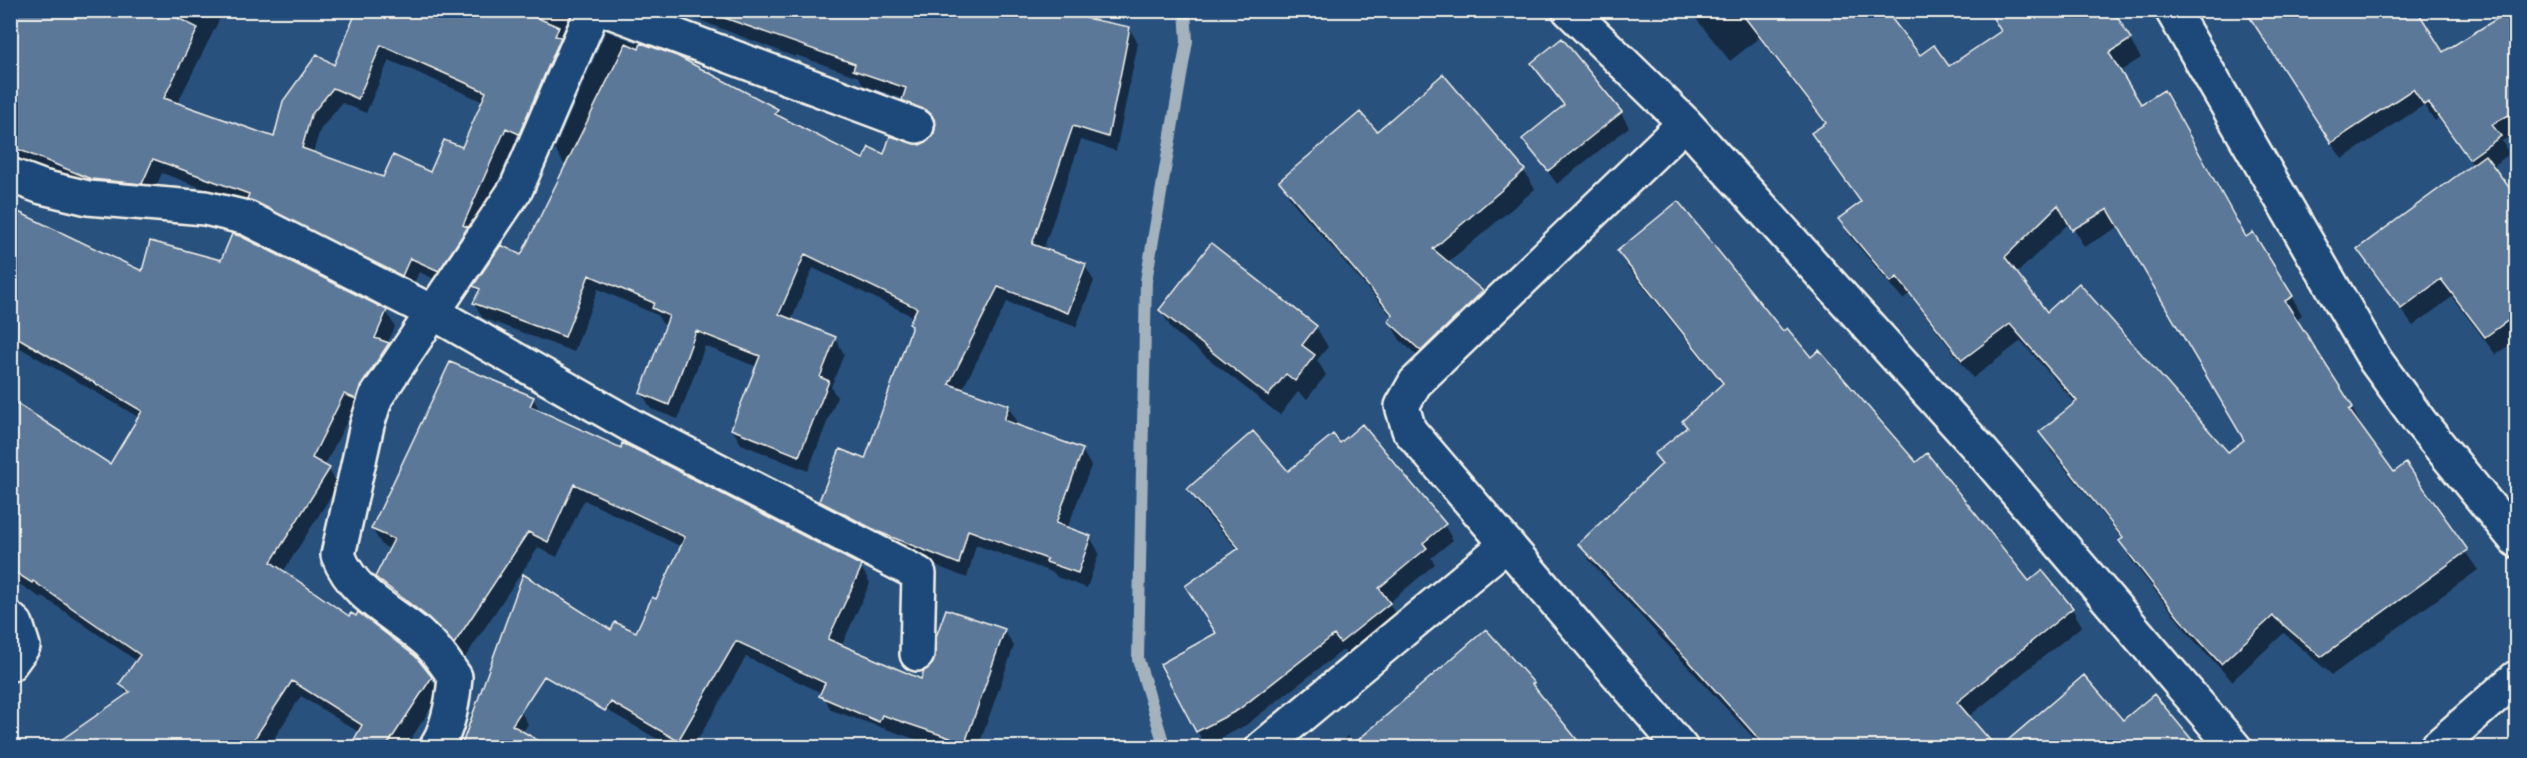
<svg xmlns="http://www.w3.org/2000/svg" width="2527" height="758" viewBox="0 0 2527 758" font-family="Delius,sans-serif">
<style>
.shadow{fill:#0007;fill-rule:evenodd}
.lines{fill:none;stroke-linecap:round;stroke-linejoin:round}
.stream{stroke:#a4b2be;stroke-width:12}
.building{fill:#5b7899;stroke:#f4f1e8;stroke-width:1.5;fill-rule:evenodd}
.street-casing{stroke:#f4f1e8;stroke-width:38}
.street{stroke:#1f4a7a;stroke-width:33}
</style>
<rect width="100%" height="100%" fill="#28517e"/>
<filter id="ink" filterUnits="userSpaceOnUse"><feTurbulence type="fractalNoise" baseFrequency=".0167" numOctaves="2"/><feDisplacementMap in="SourceGraphic" scale="12" xChannelSelector="R" yChannelSelector="G"/><feConvolveMatrix kernelMatrix="1 2 1 2 8 2 1 2 1" color-interpolation-filters="sRGB"/></filter>
<g filter="url(#ink)">
<path class="shadow" d="M29,10H224L177,104L275,139L334,67L359,10H578L528,148L515,142L472,238L447,285L419,272L411,290L253,207L162,173L151,199L101,194L19,160L10,145ZM571,11H574L518,141L515,140ZM389,60L484,102L463,149L431,174L384,179L313,153L320,130L342,103L366,113Z
M673,10H1092L1097,22L1129,28L1138,43L1116,151L1081,140L1043,250L1085,266L1094,281L1076,327L1007,302L962,390L1008,406L1017,421L1015,426L1082,450L1091,466L1067,529L1090,537L1099,553L1087,588L1057,577L1054,573L976,545L967,578L889,547L830,517L821,501L866,461L913,328L911,324L914,317L813,268L791,321L835,338L844,354L831,387L837,397L808,471L741,444L732,429L757,367L705,346L678,419L651,409L642,393L667,326L662,323L657,315L598,289L574,352L483,318L474,303L479,294L475,286L522,257L568,166L564,164L555,149L606,31L677,58L777,111L782,119L864,161L920,146L929,142L936,134L937,127L913,116L904,99L863,85L859,77L796,55L795,57Z
M1689,10H1883L1919,57L1948,68L2111,10L2141,58L2119,72L2141,106L2292,297L2302,315L2295,320L2352,408L2362,427L2360,428L2393,474L2405,465L2478,570L2332,675L2284,633L2232,681L2191,637L2131,560L2121,541L2123,540L2051,451L2041,432L2076,404L2021,341L1973,378L1909,294L1903,299L1850,237L1840,219L1861,203L1813,134L1826,125L1759,38L1730,61ZM2070,222L2084,247L2120,226L2246,441L2227,454L2047,314L2016,274Z
M2246,10H2427L2418,16L2443,54L2506,15L2502,10H2516V133L2502,141L2509,154L2492,167L2516,200V340L2496,355L2452,297L2413,326L2370,268L2359,249L2473,165L2438,118L2435,121L2424,105L2342,159Z
M1532,63L1621,113L1629,127L1557,184L1524,139L1564,107Z
M1376,133L1524,171L1535,189L1448,263L1482,292L1493,311L1432,369L1400,340L1389,321L1393,318L1291,200L1281,182Z
M10,210L143,273L386,311L395,327L387,344L397,360L364,413L353,409L324,467L329,470L338,485L283,572L431,678L440,694L405,748H351L360,733L301,696L268,748H59L57,745L128,696L121,684L137,661L42,596L41,598L10,578V400L111,466L140,418L10,342Z
M1212,245L1316,327L1328,347L1317,360L1326,375L1307,399L1298,392L1280,415L1172,330L1161,310Z
M1619,251L1783,334L1811,359L1916,464L2029,583L2042,572L2072,609L2082,626L1968,717L1994,748H1763L1590,561L1580,544L1662,466L1656,454L1688,428L1723,385L1628,268Z
M533,398L541,413L861,567L870,583L841,647L922,681L1004,630L1014,646L978,748H941L831,710L822,693L746,657L693,748H673L511,655L612,632L637,634L657,601L682,547L584,500L557,557L538,548L464,659L440,634L386,593L377,577L390,549L382,545L372,529Z
M1340,445L1444,525L1453,540L1431,558L1435,564L1389,603L1398,619L1349,657L1343,650L1246,725L1206,746L1197,731L1238,550L1198,505L1189,490L1288,473Z
M1486,631L1533,684L1540,696L1581,748H1334L1347,736L1355,745Z
M2084,677L2123,722L2154,696L2196,748H2002Z
M484,688L521,712L528,724L522,733L544,748H463Z"/>
<g class="lines">
<path class="stream" d="M1165,748L1138,659L1146,281L1187,41L1185,10"/>
</g>
<path class="building" d="M10,10H162L198,28L164,98L274,137L283,101L317,54L334,65L357,10H519L559,27L555,36L561,37L519,134L506,128L463,225L468,227L439,271L410,258L402,276L247,199L249,194L153,159L142,184L91,179L10,146ZM381,45L486,92L462,147L444,140L430,172L393,155L383,177L302,148L311,115L333,88L358,99Z
M717,10H1087L1085,18L1130,27L1108,137L1073,126L1032,244L1086,264L1068,313L998,287L949,384L1009,405L1004,420L1083,449L1056,523L1091,536L1078,573L1046,562L1047,559L968,530L959,564L879,532L819,501L840,449L865,459L912,326L909,324L917,308L805,254L779,314L836,337L820,377L829,381L799,456L731,429L760,356L696,331L669,405L640,393L669,316L652,308L654,303L589,275L565,337L473,303L480,289L473,286L501,245L521,255L626,43L639,49L641,43L677,56L778,109L775,114L863,159L869,147L884,154L890,136L920,145L928,141L934,133L936,123L931,114L902,100L906,88L853,70L855,64L716,15Z
M1739,10H1885L1920,55L1934,45L1949,66L2001,31L1988,10H2113L2131,39L2109,53L2141,104L2164,90L2246,237L2253,232L2293,296L2285,301L2353,407L2349,410L2394,472L2406,463L2468,550L2321,657L2273,616L2221,664L2179,618L2119,541L2123,538L2039,432L2077,401L2010,324L1962,360L1897,277L1891,282L1838,219L1861,202L1811,133L1826,123ZM2058,205L2072,230L2108,209L2244,440L2228,452L2079,283L2047,312L2005,257Z
M2245,10H2417L2443,52L2511,10H2517V110L2492,125L2501,136L2469,159L2428,102L2424,105L2413,89L2331,143Z
M1562,38L1622,112L1548,171L1522,139L1564,105L1531,63Z
M1443,74L1525,170L1433,249L1483,291L1421,351L1388,321L1393,315L1279,181L1360,112L1377,131Z
M2485,155L2517,198V314L2485,337L2441,279L2401,309L2357,249Z
M1678,201L1783,331L1787,328L1811,357L1819,350L1916,462L1927,453L2029,581L2042,570L2073,608L1957,702L1996,747H1766L1688,660L1578,544L1662,464L1654,454L1687,427L1682,421L1723,383L1617,251Z
M10,208L142,271L150,241L221,260L232,234L240,236L387,310L375,338L389,343L360,387L356,399L344,394L312,458L330,468L271,562L349,616L351,613L356,616L358,612L416,657L432,677L386,747H350L362,725L292,681L249,747H51L130,692L119,684L140,655L33,581L32,583L10,569V399L110,464L142,411L10,333Z
M1211,243L1317,326L1302,345L1315,355L1295,381L1286,374L1268,396L1159,310Z
M450,362L534,397L530,406L621,448L622,443L643,453L862,566L828,639L921,679L924,671L933,663L936,637L946,609L1005,629L965,743L882,715L879,722L819,696L825,683L736,641L678,741L611,702L605,711L544,676L512,725L549,747H461L523,574L611,630L615,622L636,632L652,597L656,599L685,537L574,484L548,542L528,532L454,644L429,618L375,577L394,539L371,529Z
M1362,424L1446,524L1423,543L1427,548L1379,588L1390,603L1340,643L1334,635L1238,710L1196,732L1160,664L1216,633L1185,586L1239,548L1187,489L1253,431L1288,471L1333,434L1340,443Z
M1486,629L1534,683L1532,684L1583,747H1350Z
M2084,675L2123,720L2154,694L2198,747H2000Z"/>
<g class="lines">
<g class="street-casing">
<path id="street" d="M607,10L917,126
M1569,10L1685,123L1983,453L2235,748
M2172,10L2375,360L2420,422L2516,540
M10,175L42,187L88,198L205,208L247,218L432,312L634,427L919,574L917,654
M10,619L16,624L23,646L10,664
M436,748C449,726 453,701 455,677C447,666 439,653 429,643C397,613 355,599 338,555L367,425L376,397L516,189L593,10
M1262,748L1507,544
M1681,748L1409,430L1402,406L1415,383L1685,123
M2436,748L2516,678"/>
</g>
<use href="#street" class="street"/>
</g>
</g>
<rect width="2527" height="758" fill="none" stroke="#1f4a7a" stroke-width="36"/>
<rect x="18" y="18" width="2491" height="722" fill="none" stroke="#f4f1e8" stroke-width="2" filter="url(#ink)"/>
</svg>
